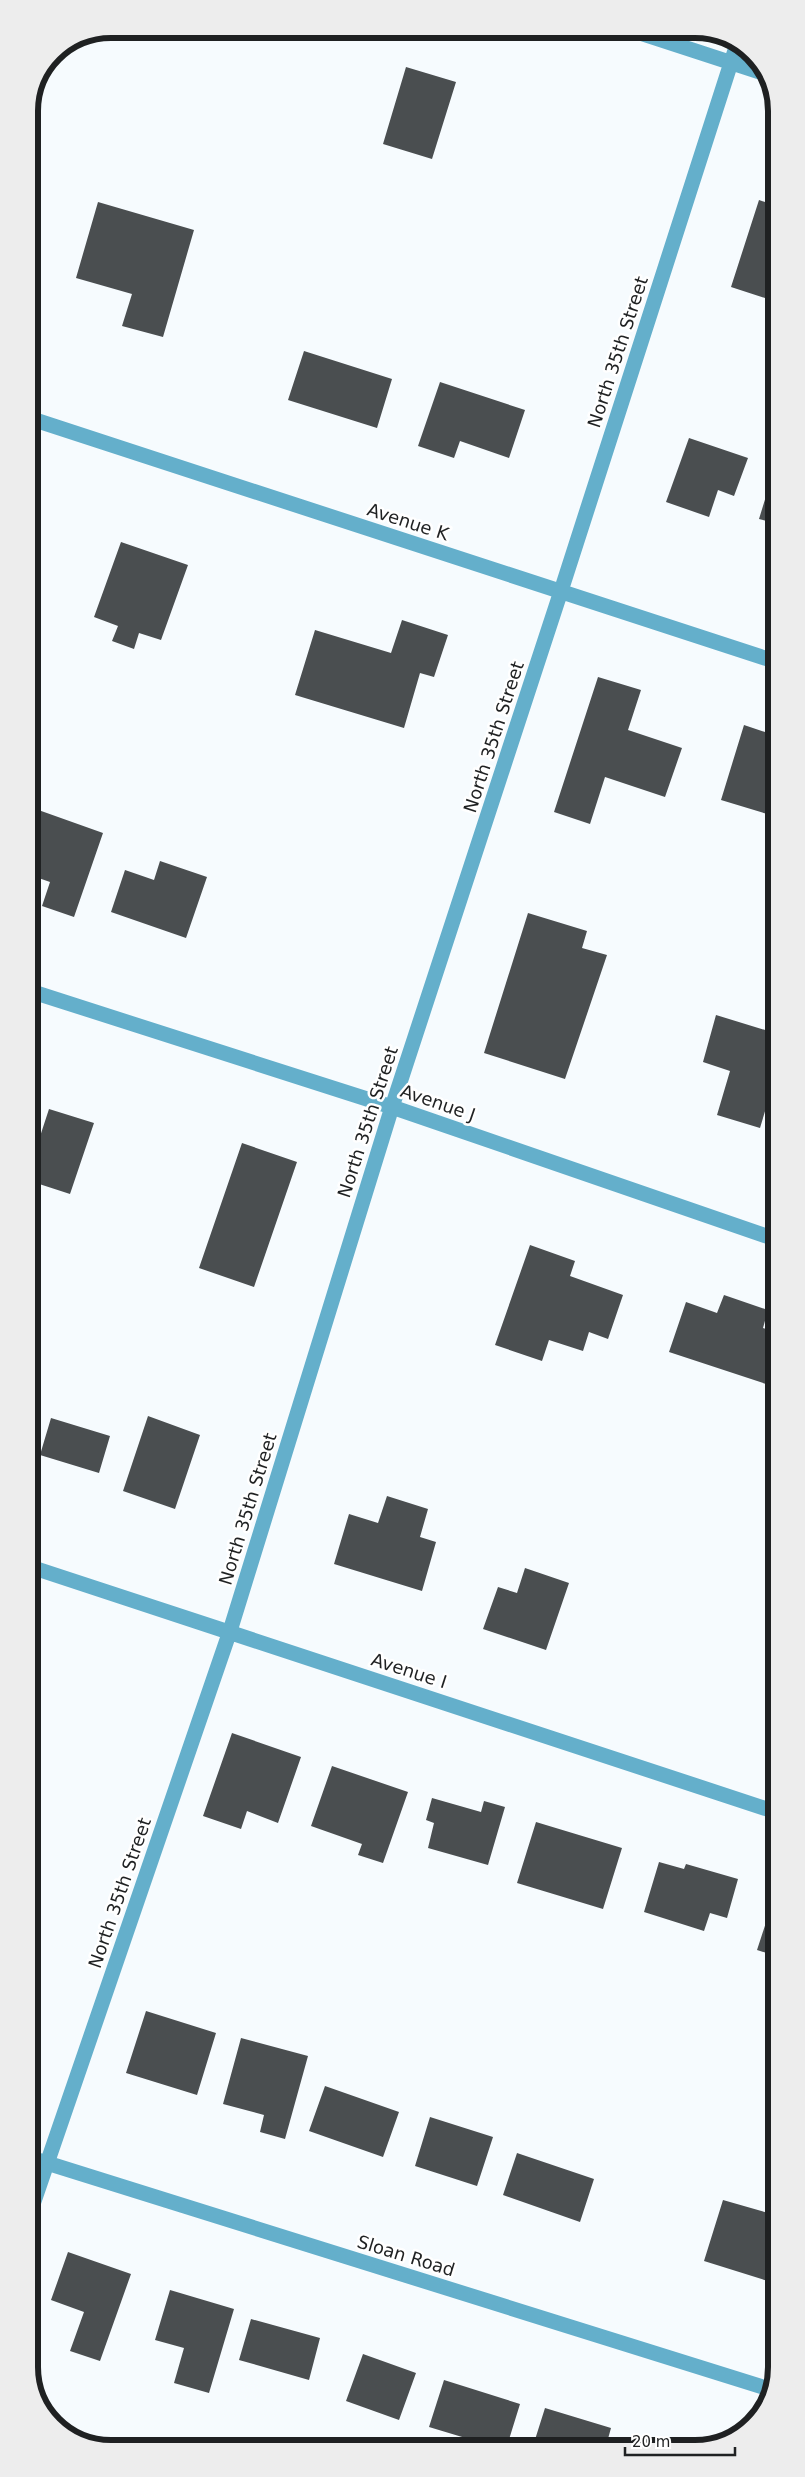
<svg xmlns="http://www.w3.org/2000/svg" width="805" height="2477" viewBox="0 0 805 2477" font-family="'DejaVu Sans',sans-serif">
<style>
.building{fill:#4a4e50}
.lines{fill:none;stroke-linecap:round;stroke-linejoin:round}
.street{stroke:#64afcb;stroke-width:15}
.labels{text-anchor:middle;stroke-width:5;stroke-linejoin:round;paint-order:stroke}
.street-label{font-size:18px;fill:#1f2122;stroke:#fff}
.rim{fill:none;stroke:#1f2122;stroke-width:6}
</style>
<rect width="100%" height="100%" fill="#f6fbfe"/>
<path class="building" d="M406,67L456,82L432,159L383,144Z
M759,200L774,205V301L731,287Z
M98,202L194,230L163,337L122,326L132,294L76,278Z
M304,351L392,379L377,428L288,400Z
M440,382L525,410L509,458L460,441L454,458L418,446Z
M689,438L748,458L734,496L718,490L709,517L666,502Z
M774,470V523L759,519Z
M121,542L188,565L161,640L139,633L134,649L112,641L118,626L94,617Z
M402,620L448,635L434,677L420,673L404,728L295,695L315,630L391,653Z
M598,677L641,690L628,730L682,748L665,797L605,777L590,824L554,812Z
M744,725L774,735V816L721,800Z
M30,807L103,833L74,917L42,906L50,882L30,875Z
M160,861L207,877L186,938L111,912L125,870L154,880Z
M528,913L587,931L582,948L607,955L565,1079L484,1053Z
M716,1015L775,1033V1078L760,1128L717,1115L730,1071L703,1062Z
M49,1109L94,1123L70,1194L30,1181V1167Z
M242,1143L297,1162L254,1287L199,1268Z
M530,1245L575,1261L570,1276L623,1295L608,1339L589,1332L583,1351L549,1340L542,1361L495,1345Z
M724,1295L768,1310L763,1328L775,1332V1387L669,1352L686,1302L717,1313Z
M148,1416L200,1435L175,1509L123,1491Z
M51,1418L110,1436L99,1473L40,1455Z
M387,1496L428,1509L420,1537L436,1542L422,1591L334,1564L349,1514L378,1523Z
M525,1568L569,1583L546,1650L483,1629L498,1587L517,1593Z
M232,1733L301,1757L278,1823L247,1811L241,1829L203,1816Z
M332,1766L408,1792L383,1863L358,1855L362,1844L311,1826Z
M432,1798L481,1812L484,1801L505,1807L488,1865L428,1848L434,1823L426,1820Z
M536,1822L622,1848L603,1909L517,1883Z
M659,1862L684,1869L686,1864L738,1879L727,1918L710,1913L704,1931L644,1912Z
M774,1898L776,1899V1956L757,1950Z
M146,2011L216,2033L197,2095L126,2073Z
M241,2038L308,2056L285,2139L260,2132L264,2115L223,2104Z
M325,2086L399,2112L383,2157L309,2131Z
M430,2117L493,2137L477,2186L415,2166Z
M517,2153L594,2179L580,2222L503,2195Z
M723,2200L775,2215L765,2247L776,2250V2264L771,2282L704,2261Z
M68,2252L131,2274L100,2361L70,2351L84,2312L51,2300Z
M170,2290L234,2309L209,2393L174,2383L184,2348L155,2340Z
M251,2319L320,2338L309,2380L239,2360Z
M363,2354L416,2373L399,2420L346,2401Z
M444,2380L520,2404L507,2446H492L429,2427Z
M545,2408L611,2428L606,2446H533Z"/>
<g class="lines">
<path class="street" d="M628,29L763,73
M29,418L774,661
M30,991L392,1107L775,1239
M31,1567L776,1812
M31,2158L769,2389
M31,2210L230,1631L392,1107L561,591L737,44"/>
</g>
<g class="labels">
<g class="street-label">
<text transform="translate(618 352) rotate(-72)" y="6">North 35th Street</text>
<text transform="translate(408 522) rotate(18)" y="6">Avenue K</text>
<text transform="translate(494 737) rotate(-72)" y="6">North 35th Street</text>
<text transform="translate(438 1103) rotate(19)" y="6">Avenue J</text>
<text transform="translate(368 1122) rotate(-72)" y="6">North 35th Street</text>
<text transform="translate(248 1509) rotate(-73)" y="6">North 35th Street</text>
<text transform="translate(409 1671) rotate(18)" y="6">Avenue I</text>
<text transform="translate(120 1893) rotate(-71)" y="6">North 35th Street</text>
<text transform="translate(406 2256) rotate(17)" y="6">Sloan Road</text>
</g>
</g>
<path d="M0 0H805V2477H0ZM111 38H695A73 73 0 0 1 768 111V2367A73 73 0 0 1 695 2440H111A73 73 0 0 1 38 2367V111A73 73 0 0 1 111 38Z" fill="#ededed" fill-rule="evenodd"/>
<path class="rim" d="M111 38H695A73 73 0 0 1 768 111V2367A73 73 0 0 1 695 2440H111A73 73 0 0 1 38 2367V111A73 73 0 0 1 111 38Z"/>
<path d="M625 2447v8h110v-8" fill="none" stroke="#1f2122" stroke-width="2.5"/>
<text x="632" y="2447" font-size="15" fill="#1f2122" stroke="#ffffff" stroke-width="4" paint-order="stroke">20 m</text>
</svg>
